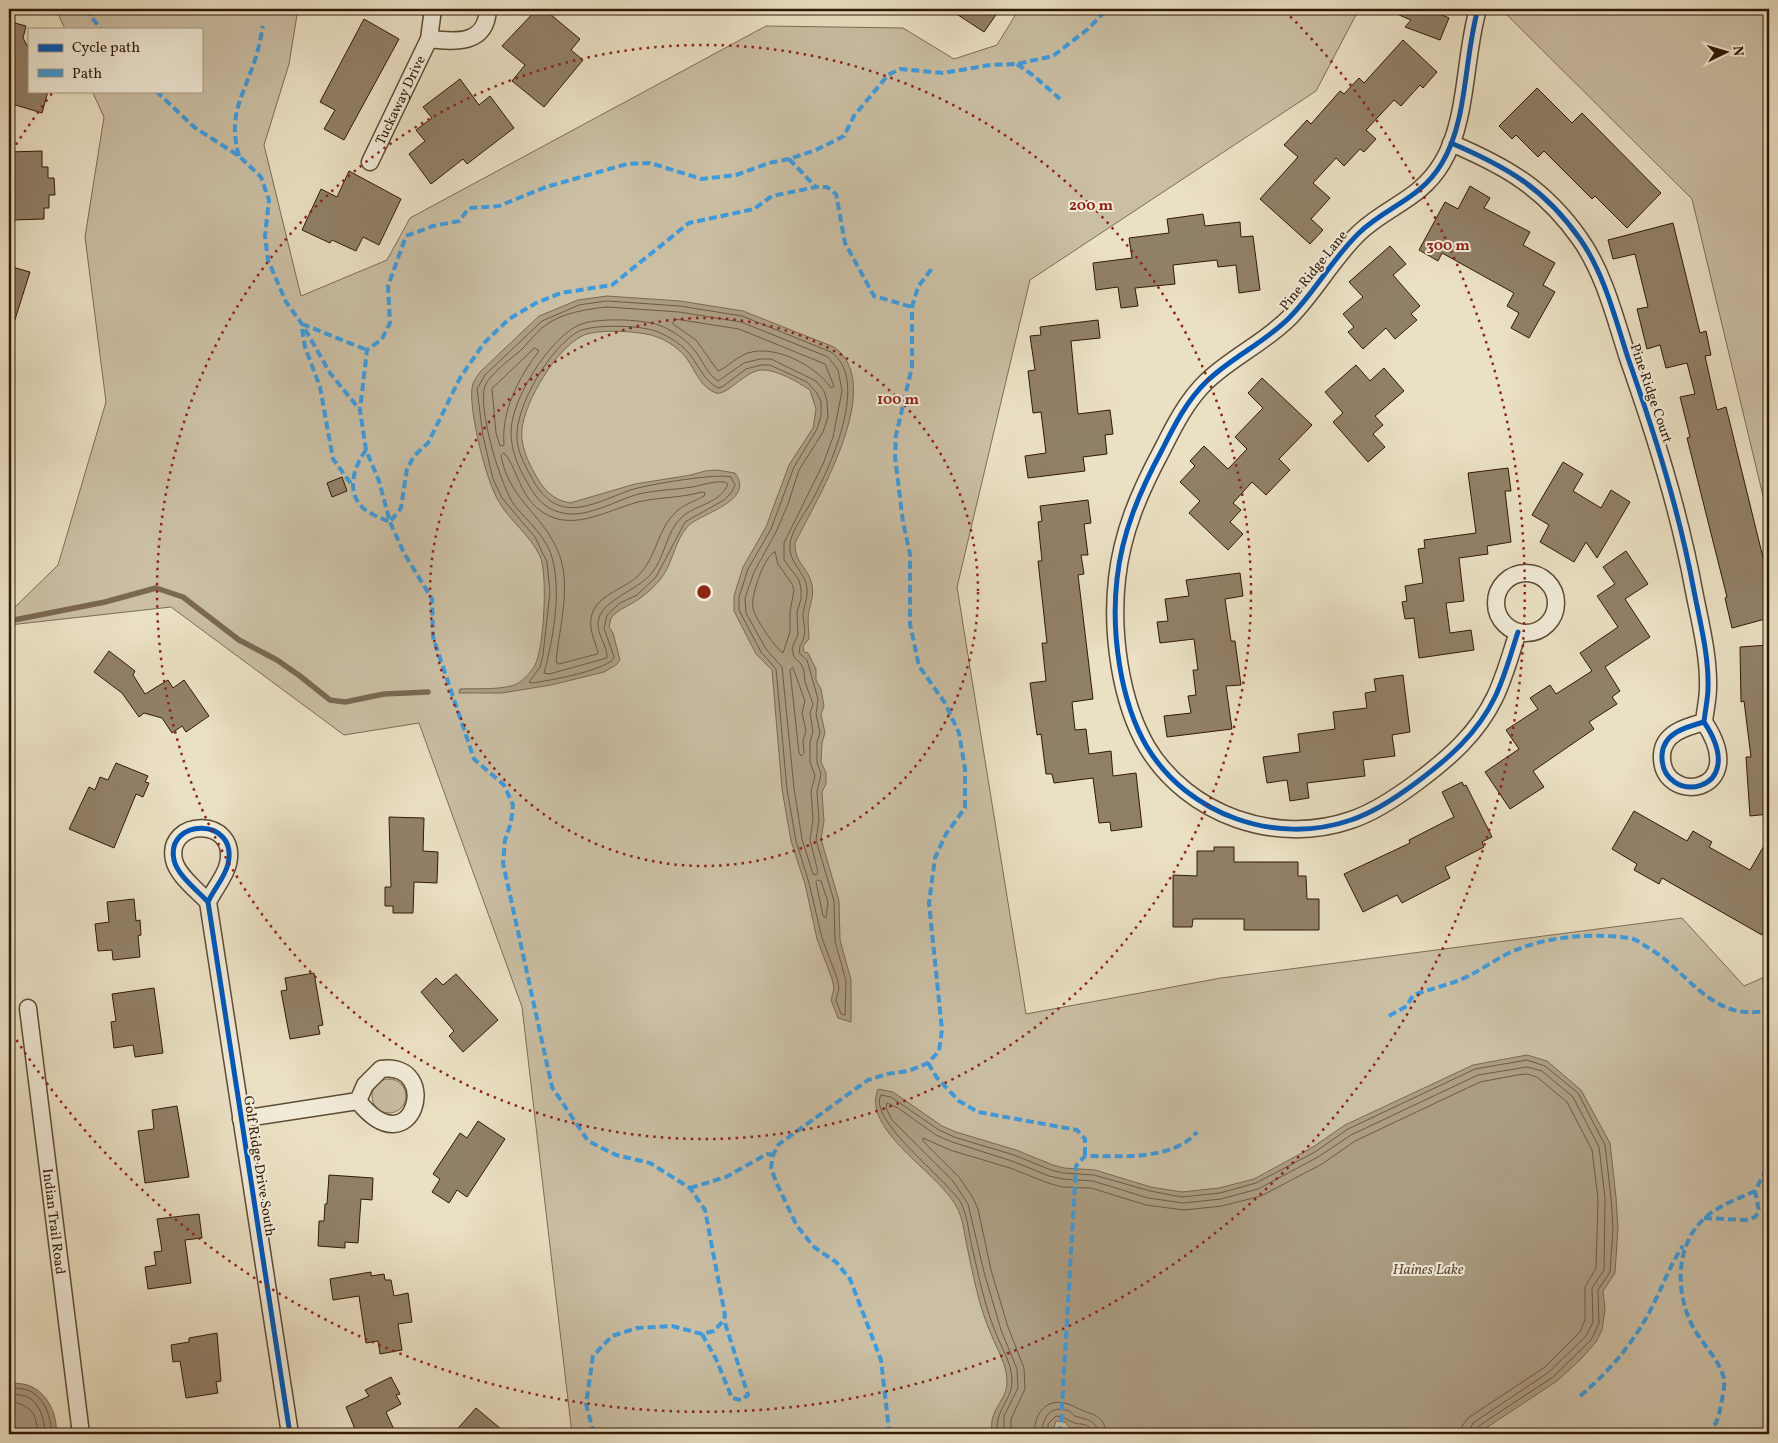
<svg xmlns="http://www.w3.org/2000/svg" width="1778" height="1443" viewBox="0 0 1778 1443" font-family="Vollkorn,serif">
<style>
.green{fill:#cabea3;stroke:#7d6c54}
.water{fill:#ab9c82;stroke:#7a6850}
.lines{fill:none;stroke-linecap:round;stroke-linejoin:round}
.shore{stroke:#6e5a44;stroke-width:1}
.stream{stroke:#7a6850;stroke-width:5.5}
.building{fill:#918068;stroke:#301905}
.minor-casing{stroke:#5e4b34;stroke-width:19}
.minor{stroke:#f1ebd8;stroke-width:16}
.quiet{stroke:#3e9bdd;stroke-width:4;stroke-dasharray:8 4;stroke-linecap:butt}
.cycleway-casing{stroke:#f1ebd8;stroke-width:8}
.cycleway{stroke:#0057b8;stroke-width:5}
.ring{fill:none;stroke:#8f2418;stroke-width:2.5;stroke-dasharray:2.5 5}
.labels{text-anchor:middle;stroke-width:4;stroke-linejoin:round;paint-order:stroke}
.street-label{font-size:14px;fill:#301905;stroke:#f1ebd8}
.water-label{font-size:15px;font-style:italic;fill:#614d37;stroke:#f1ebd8}
.centre{fill:#8f2418;stroke:#f1ebd8;stroke-width:2.5}
.ring-label{font-size:15px;text-anchor:middle;font-weight:bold;fill:#8f2418;stroke:#f1ebd8;stroke-width:4;stroke-linejoin:round;paint-order:stroke}
</style>
<rect width="100%" height="100%" fill="#eae0c3"/>
<filter id="stains"><feTurbulence type="fractalNoise" baseFrequency=".004" numOctaves="4"/><feColorMatrix values="0 0 0 0 .2 0 0 0 0 .09 0 0 0 0 .02 0 0 0 .5 -.17"/></filter>
<radialGradient id="worn" r=".72"><stop offset=".6" stop-color="#630" stop-opacity="0"/><stop offset="1" stop-color="#630" stop-opacity=".3"/></radialGradient>
<path class="green" d="M56,9H298L289,64L264,145L301,296L387,260L410,218L766,26L903,28L954,59L997,45L1019,9H1359L1316,91L1030,280L957,587L1026,1014L1221,978L1682,918L1744,986L1769,975V1434H572L522,1007L419,723L344,735L171,607L9,625V613L58,565L106,402L85,237L104,117L92,91H201V29H65Z
M1501,9H1769V521L1692,199Z
M372 1096a17 17 0 1 1 34 0a17 17 0 1 1-34 0Z"/>
<path class="water" d="M607,296L680,301L743,311L834,347C888,385 815,502 795,543C795,565 808,566 812,585C814,595 811,602 809,611C807,620 809,630 809,639L803,646L804,652L808,653L816,669V680L821,689L824,706L821,714L825,733L822,743L821,762L826,773V784L822,792L824,821L821,839L839,901L840,940L851,980V1022L838,1018L831,1000L834,988L832,979L817,939L805,884L791,841L782,789L772,670L756,654L734,611V596L743,567L766,527L789,465L813,428L816,409L810,390C798,382 776,369 761,370C745,371 727,396 716,393C701,388 695,370 687,359C678,346 660,336 646,334C631,331 595,329 582,336C556,349 525,401 522,429C520,445 528,462 536,476C544,490 553,500 570,503L635,484L691,475L705,471L717,470L735,473C756,501 701,513 688,526C674,541 673,565 659,581C654,587 646,594 639,599C629,606 618,609 611,618L609,627L613,633L620,660L616,665L604,672L551,685L502,693H459L460,689C475,688 508,691 520,682C525,678 532,671 535,665C544,649 548,573 540,556C530,535 511,522 499,502C486,481 469,412 472,388C473,381 477,376 481,371L539,316L578,300Z
M1527,1055L1547,1061L1581,1090L1610,1143L1616,1197L1618,1228L1615,1273L1603,1291L1605,1310L1602,1330L1596,1342L1581,1359L1557,1381L1477,1434H1088L1082,1428H1070L1065,1422L1056,1421L1052,1434H993C986,1411 1008,1401 1007,1381C1007,1365 997,1349 991,1334C979,1307 973,1275 967,1246C964,1233 963,1217 956,1206C938,1172 861,1130 878,1089L893,1092L942,1126L956,1132L1016,1150L1053,1165L1064,1168L1095,1170L1151,1187L1182,1192L1219,1188L1254,1179L1313,1147L1345,1125L1473,1065Z
M9,1382C17,1384 25,1383 32,1387C49,1395 58,1417 56,1434H9Z"/>
<g class="lines">
<path class="shore" d="M607,301L680,306L742,316L831,352C870,379 831,465 814,497C807,511 792,528 790,544C788,563 805,571 807,588C808,598 804,605 803,614C803,621 806,631 804,637C802,645 798,645 800,654L807,660L818,699L816,714L820,733L817,742V762L821,774L817,792L819,820L816,840L834,901L835,941L846,981L845,1015L841,1014L836,1000L839,988L837,978L822,938L809,883L796,841L787,789L776,669L761,652L739,610V597L748,569L771,529L794,467L817,429L821,416V402L817,393L807,382L770,365H761L746,369L722,387L718,388C704,380 700,368 691,356C684,346 670,337 658,332C642,325 595,324 579,331C551,346 514,407 517,440C518,454 527,469 534,482C540,492 549,503 561,506C584,513 613,495 634,489C651,484 717,473 731,477L735,485L731,493L724,500L685,522L656,577L637,595L620,603L607,615L604,628L614,657C610,670 547,681 532,683L529,682L540,667L543,655L550,592L547,562L535,537L502,498L493,479L483,436L477,389L485,375L542,321L579,305Z
M607,307L679,312L741,322L828,357L838,370L842,391L833,437L823,464L784,543V560L799,580L801,589V599L797,612L798,635L792,648L794,657L801,664L804,671L805,682L813,704L810,713L813,732L810,742V762L815,776L811,791L813,819L810,840L818,872L816,875L813,874L802,839L794,788L782,667L766,649L746,613L745,598L754,572L776,532L788,504L799,470L823,432L828,417L827,401L824,391L816,381L771,359H760L744,363L718,381C707,374 703,361 695,351C687,340 672,330 659,325C641,319 593,317 577,326C548,341 511,400 511,432C511,450 518,467 527,482C534,495 543,508 559,512C583,520 613,502 635,495C653,490 673,490 692,487C703,485 712,481 725,482L728,484C721,503 695,505 682,517C666,531 665,558 651,574C637,590 604,600 599,618C594,632 608,645 607,658L549,674L544,673C553,639 561,596 553,561C548,538 529,523 515,506C501,488 477,407 485,386C489,375 510,359 519,352C528,344 534,334 543,327C560,313 587,309 607,307Z
M675,319L739,329L825,364L834,386L831,388C816,366 775,344 748,353C736,357 728,367 718,371L696,340L673,324Z
M535,348L539,351C519,377 501,411 504,445L500,446L496,433L492,389Z
M504,453C516,465 519,493 537,508C568,535 605,511 638,502C659,497 681,498 702,492L705,493L704,496C695,501 685,504 677,511C657,528 657,558 638,576C624,589 602,593 593,611C587,626 594,638 598,652L597,654L559,664L556,662C559,627 573,583 557,549C541,513 509,499 501,456Z
M775,552L778,564L792,584L794,590L790,612V632L783,653C776,649 754,617 753,608C750,597 765,554 775,552Z
M793,668L805,701L802,713L806,731L803,741L804,753L801,756L799,753L790,670Z
M818,880L821,881L828,902L826,918L823,916L816,882Z
M9,1387C15,1389 22,1388 28,1390C45,1397 52,1419 51,1434
M9,1394C14,1395 20,1394 25,1396C40,1401 45,1421 45,1434
M9,1401C29,1405 38,1412 37,1434
M997,1434C995,1408 1012,1401 1012,1381C1012,1363 1001,1347 995,1331C985,1306 979,1278 973,1251C969,1236 968,1217 961,1203C947,1179 867,1120 881,1095L891,1097L939,1130L954,1137L1014,1155L1051,1170L1063,1173L1094,1175L1150,1191L1182,1197L1220,1193L1256,1183L1315,1152L1348,1129L1475,1069L1527,1060L1545,1066L1578,1093L1605,1145L1611,1198L1613,1228L1610,1272L1598,1290L1599,1323L1591,1340L1553,1377L1483,1423L1476,1429L1474,1434
M1004,1434V1416L1018,1388L1017,1369L1001,1330L984,1272L968,1204L953,1181L892,1120L886,1108L887,1103L898,1108L936,1135L952,1142L1012,1161L1049,1176L1063,1179L1093,1181L1148,1198L1183,1203L1221,1199L1258,1189L1318,1157L1351,1135L1478,1075L1527,1067L1542,1071L1573,1097L1599,1147L1605,1198L1604,1270L1592,1288L1593,1322L1586,1336L1549,1372L1473,1423L1468,1434
M1011,1434V1419L1025,1389L1024,1368L1008,1327L991,1270L978,1209L973,1198L959,1177L923,1141V1138L950,1150L1010,1168L1048,1183L1062,1187L1091,1188L1146,1205L1184,1210L1222,1206L1261,1196L1322,1164L1355,1141L1480,1082L1517,1075L1527,1074L1537,1077L1567,1102L1592,1150L1598,1199L1596,1268L1585,1287V1320L1580,1332L1545,1367L1468,1418L1462,1426L1461,1434
M1034,1434C1035,1407 1052,1394 1077,1408C1091,1415 1105,1414 1106,1434
M1042,1434C1042,1418 1050,1404 1069,1411C1071,1412 1073,1415 1075,1416C1086,1420 1097,1419 1098,1434
M1048,1434V1424L1056,1416C1065,1417 1065,1419 1072,1422C1080,1426 1090,1421 1092,1434"/>
<path class="stream" d="M9,621L105,602L156,588L183,597L239,640L277,660L300,676L330,700L345,702L384,694L428,692"/>
</g>
<path class="building" d="M537,9H544L580,39L571,50L583,60L544,107L512,81L525,65L502,46Z
M949,9H1000L984,32Z
M1385,9H1442L1440,14L1449,18L1440,40L1405,27L1411,20Z
M9,11L15,23L26,26L23,38L29,49V91H48L42,113L9,103Z
M364,19L399,39L344,140L324,129L335,110L320,102Z
M1403,40L1437,72L1423,88L1420,85L1401,106L1394,100L1366,130L1376,139L1364,152L1360,149L1344,166L1336,158L1313,183L1330,198L1311,219L1323,230L1310,244L1260,199L1298,157L1284,145L1307,120L1311,124L1340,91L1344,94L1359,78L1364,83Z
M460,79L479,105L490,96L514,128L467,164L463,159L431,184L409,154L425,141L416,130L432,118L423,107Z
M1537,88L1572,123L1582,113L1661,193L1627,228L1595,196L1592,199L1544,151L1538,157L1516,135L1512,139L1499,126Z
M42,151V167H48V178H54L55,195H49V208H44V219L12,220V213H9V152Z
M349,171L401,199L379,245L363,237L356,251L332,240L330,243L302,230L321,189L337,197Z
M1470,186L1490,198L1484,208L1530,232L1523,245L1555,263L1543,285L1555,292L1529,338L1511,328L1519,313L1507,306L1514,293L1442,253L1438,261L1419,250L1445,202L1458,209Z
M1203,214L1205,226L1240,222L1241,237L1253,236L1260,290L1239,293L1236,265L1218,267L1217,260L1173,265L1175,284L1135,288L1138,306L1121,308L1118,287L1096,290L1093,263L1132,258L1129,238L1169,233L1167,219Z
M1673,223L1700,333L1706,331L1711,355L1705,356L1717,410L1726,407L1769,582V618L1732,628L1725,598L1727,597L1687,438L1690,437L1680,397L1695,394L1687,363L1666,368L1660,345L1647,349L1637,309L1648,307L1635,254L1613,259L1608,240Z
M1390,246L1406,264L1393,275L1420,306L1411,314L1417,320L1395,339L1386,328L1363,349L1348,332L1354,327L1343,314L1363,297L1349,282Z
M9,266L30,272L12,329H9Z
M1098,320L1100,338L1071,341L1078,414L1110,410L1113,434L1105,435L1107,454L1083,457L1085,471L1028,478L1025,456L1046,453L1041,412L1033,413L1028,371L1035,370L1030,336L1041,335L1040,327Z
M1356,365L1370,381L1384,368L1404,391L1375,416L1383,425L1373,434L1385,447L1368,462L1333,422L1343,413L1325,392Z
M1262,378L1312,425L1279,459L1290,470L1266,495L1252,482L1233,503L1241,510L1230,522L1243,534L1228,550L1189,513L1200,501L1180,482L1195,466L1190,461L1204,446L1228,469L1247,449L1235,437L1263,408L1248,393Z
M1563,462L1583,474L1573,491L1601,508L1611,490L1630,502L1597,558L1586,542L1574,562L1540,542L1549,525L1532,515Z
M1508,468L1511,491H1505L1511,542L1487,546L1488,554L1459,558L1464,601L1446,603L1450,633L1471,630L1474,650L1419,658L1414,618L1405,619L1402,602L1407,601L1405,586L1423,583L1418,549L1425,548L1424,540L1476,533L1468,473Z
M342,477L347,491L332,497L327,483Z
M1088,500L1091,523L1084,524L1088,555H1081L1084,574L1078,575L1093,699L1072,702L1075,730L1086,729L1089,754L1111,751L1113,776L1136,773L1142,827L1111,831L1110,822L1099,823L1093,778L1054,783L1052,774H1046L1041,734L1037,735L1030,683L1046,681L1042,643H1047L1038,561H1042L1038,522L1042,521L1040,506Z
M1626,551L1648,584L1625,599L1650,637L1605,667L1620,691L1612,697L1617,704L1589,722L1594,729L1533,771L1544,787L1510,809L1485,772L1519,749L1506,730L1538,709L1530,698L1550,685L1556,694L1592,671L1580,653L1618,627L1597,596L1615,584L1603,567Z
M1240,573L1243,596L1225,599L1231,641H1235L1241,685L1226,686L1232,729L1167,737L1164,716L1191,713L1188,696L1196,695L1193,670H1198L1194,639L1160,643L1157,622L1168,621L1165,599L1189,596L1186,580Z
M1769,645V814L1750,816L1746,757H1751L1744,701L1741,702L1740,647Z
M109,651L135,671L133,675L145,694L168,680L173,688L184,680L209,716L186,732L182,726L172,733L162,718L144,713L139,717L122,693L94,672Z
M1403,675L1410,732L1392,735L1395,756L1363,760L1365,776L1307,783L1309,798L1290,801L1287,780L1267,783L1263,757L1300,752L1298,734L1335,729L1333,712L1367,708L1365,693L1376,691L1374,679Z
M116,763L148,776L145,782L149,783L143,797L136,794L114,848L69,829L89,787L95,790L100,777L108,780Z
M1462,782L1464,786L1466,785L1492,837L1482,842L1484,847L1445,867L1450,878L1402,903L1397,895L1363,912L1344,874L1410,843L1409,840L1454,817L1442,792Z
M1634,811L1687,841L1693,831L1712,842L1709,847L1750,870L1769,837V922L1762,935L1662,878L1659,884L1634,870L1637,864L1612,849Z
M389,817L424,818L423,851L438,852L437,883L414,882L413,913H393V906H385V887H391Z
M1214,847H1234V862H1298V876H1306L1307,899H1319V930H1244V919H1193L1192,927H1173V875L1197,876V851H1214Z
M134,899L136,921L140,920L141,935L138,936L140,957L113,960L112,950L98,951L95,924L109,922L107,902Z
M314,973L323,1025L318,1026L320,1034L290,1039L281,991L287,990L285,978Z
M456,974L498,1020L463,1052L449,1036L454,1031L421,992L436,978L443,985Z
M154,988L163,1053L135,1057L133,1045L114,1048L111,1022L116,1021L112,994Z
M177,1106L189,1177L145,1183L138,1131L154,1129L152,1110Z
M478,1121L505,1139L467,1197L457,1190L449,1203L432,1192L440,1179L433,1174L460,1133L467,1138Z
M329,1175L373,1178L372,1200L361,1199L358,1243L345,1242V1248L318,1246L319,1221H324L325,1204H327Z
M199,1214L202,1238L185,1240L191,1283L148,1289L145,1267L156,1265L154,1252L162,1251L157,1219Z
M371,1272V1276L384,1274L385,1280H391L394,1296L408,1293L412,1322L398,1324L402,1350L380,1354L378,1341L366,1343L359,1296L333,1300L330,1279Z
M217,1333L221,1381L216,1382L218,1393L186,1398L180,1361L173,1362L171,1345L189,1342V1338Z
M391,1377L400,1394L396,1395L401,1404L386,1412L396,1434H357L346,1407L369,1396L365,1390Z
M476,1408L507,1434H453Z"/>
<g class="lines">
<g class="minor-casing">
<g id="minor">
<path d="M1478,9C1464,57 1468,120 1442,163C1420,200 1387,206 1359,233C1332,259 1315,292 1289,318C1264,343 1232,357 1207,381C1187,400 1174,426 1162,450C1140,491 1122,532 1117,579C1111,632 1120,701 1147,747C1188,815 1276,846 1351,820C1375,812 1397,797 1417,782C1449,758 1477,734 1495,697C1505,676 1511,653 1518,632"/>
<path d="M429,39C456,42 486,45 488,9"/>
<path d="M1451,143C1507,167 1544,188 1580,239C1604,273 1615,318 1628,358C1655,435 1679,510 1694,591C1700,622 1709,656 1708,688C1708,699 1705,711 1704,722C1686,727 1663,733 1662,755C1660,807 1753,795 1704,722"/>
<path id="s1" d="M370,162L429,39L433,9"/>
<circle cx="1526" cy="603" r="30"/>
<path d="M208,902C198,891 177,875 174,860C165,818 239,816 228,864C225,877 214,889 208,902L290,1434"/>
<path id="s2" d="M28,1008L81,1434"/>
<path d="M241,1119L358,1101C413,1170 443,1061 381,1069L365,1085L358,1101"/>
</g>
</g>
<use href="#minor" class="minor"/>
<path class="quiet" d="M85,9L101,29
M1017,64L1034,76L1060,99
M156,91L194,127L239,156L261,177L269,200L265,236L268,260L286,302L302,324L330,373L360,410
M239,156C227,114 244,95 256,57C259,47 261,36 263,26
M789,159L816,187
M302,324L367,350
M302,329L305,347L320,387L333,459L352,485
M366,450C354,466 346,491 362,507C369,514 381,518 390,522L401,508L407,469L414,456L428,443L460,378L484,343L509,319L536,303L561,293L612,285L689,223L754,209L772,196L816,187H827L836,194L845,243L874,296L912,307
M1389,1016L1407,1006L1413,995C1428,990 1443,986 1457,981C1476,974 1492,961 1511,952C1547,936 1591,933 1630,938C1636,939 1642,944 1647,947C1687,969 1711,1024 1769,1010
M928,1063L937,1078L959,1101L978,1112L1077,1130L1085,1139V1156
M690,1188L726,1177L767,1154L773,1155
M1704,1218L1746,1220L1755,1217L1759,1211L1755,1191L1769,1164
M702,1334L716,1359L732,1398L741,1400L748,1395L724,1320
M1580,1396C1612,1369 1637,1339 1655,1301C1665,1281 1671,1263 1683,1246
M594,1434L586,1404L593,1356L612,1336L637,1328L672,1326L702,1334L714,1331L724,1320L725,1315L705,1210L690,1188L650,1163L616,1155L588,1141L552,1087L503,863L505,840L511,823L513,805L504,785L474,759L433,637L432,599L404,553L390,522L379,481L366,450L360,410L367,350L382,339L390,323L388,286L406,236L433,226L459,221L469,208L499,206L546,187L627,164L650,163L702,179L736,175L769,163L789,159L816,150L844,136L854,116L888,75L900,69L943,73L990,65L1017,64L1053,56L1088,29L1107,9
M887,1434L889,1430L881,1360L850,1279L836,1262L814,1247L797,1226L776,1182L771,1168L773,1155L779,1144L868,1080L887,1074L908,1071L928,1063L939,1051L942,1030L929,903L935,858L946,834L965,808V769L959,733L945,703L919,666L910,624V554L903,522L895,457L896,435L912,367V307L918,287L933,267
M1058,1434L1061,1424L1076,1166L1085,1156C1120,1156 1172,1161 1197,1132
M1706,1434C1709,1431 1713,1427 1716,1423C1719,1417 1726,1384 1724,1378C1718,1358 1703,1345 1693,1327C1675,1293 1675,1244 1705,1218C1719,1205 1738,1199 1755,1191"/>
<g class="cycleway-casing">
<path id="cycleway" d="M1478,9C1464,57 1468,120 1442,163C1420,200 1387,206 1359,233C1332,259 1315,292 1289,318C1264,343 1232,357 1207,381C1187,400 1174,426 1162,450C1140,491 1122,532 1117,579C1111,632 1120,701 1147,747C1188,815 1276,846 1351,820C1375,812 1397,797 1417,782C1449,758 1477,734 1495,697C1505,676 1511,653 1518,632
M1451,143C1507,167 1544,188 1580,239C1604,273 1615,318 1628,358C1655,435 1679,510 1694,591C1700,622 1709,656 1708,688C1708,699 1705,711 1704,722C1686,727 1663,733 1662,755C1660,807 1753,795 1704,722
M208,902C198,891 177,875 174,860C165,818 239,816 228,864C225,877 214,889 208,902L290,1434"/>
</g>
<use href="#cycleway" class="cycleway"/>
</g>
<g class="ring">
<circle cx="704" cy="592" r="274"/>
<circle cx="704" cy="592" r="547"/>
<path d="M12 151A821 821 0 0 1 53 92M1285 11A821 821 0 1 1 12 1033"/>
</g>
<g class="labels">
<g class="street-label">
<text dy="5" stroke="none"><textPath href="#s1" startOffset="69">Tuckaway Drive</textPath></text>
<text transform="translate(1313 270) rotate(-51)" y="5">Pine Ridge Lane</text>
<text transform="translate(1652 393) rotate(71)" y="5">Pine Ridge Court</text>
<text transform="translate(260 1166) rotate(81)" y="5">Golf Ridge Drive South</text>
<text dy="5" stroke="none"><textPath href="#s2" startOffset="215">Indian Trail Road</textPath></text>
</g>
<g class="water-label">
<text x="1428" y="1274">Haines Lake</text>
</g>
</g>
<circle cx="704" cy="592" r="8" class="centre"/>
<g class="ring-label">
<text x="1091" y="210">200 m</text>
<text x="1448" y="250">300 m</text>
<text x="898" y="404">100 m</text>
</g>
<rect width="1778" height="1443" fill="none" stroke="#eae0c3" stroke-width="30"/>
<rect x="10" y="10" width="1758" height="1423" fill="none" stroke="#301905" stroke-width="2.5"/>
<rect x="15" y="15" width="1748" height="1413" fill="none" stroke="#301905"/>
<rect x="28" y="28" width="175" height="65" fill="#f1ebd8" stroke="#a49784"/>
<rect x="38" y="44" width="25" height="8" fill="#0057b8" stroke="#a49784"/>
<text x="72" y="52" font-size="15" fill="#301905">Cycle path</text>
<rect x="38" y="69" width="25" height="8" fill="#3e9bdd" stroke="#a49784"/>
<text x="72" y="78" font-size="15" fill="#301905">Path</text>
<g transform="translate(1726 52) rotate(85)" stroke="#f1ebd8" stroke-width="4" paint-order="stroke">
<path d="M0-4L9 19L0 12L-9 19Z" fill="#301905"/>
<text y="-8" font-size="14" font-weight="bold" text-anchor="middle" fill="#301905">N</text>
</g>
<rect width="100%" height="100%" filter="url(#stains)"/>
<rect width="100%" height="100%" fill="url(#worn)"/>
</svg>
